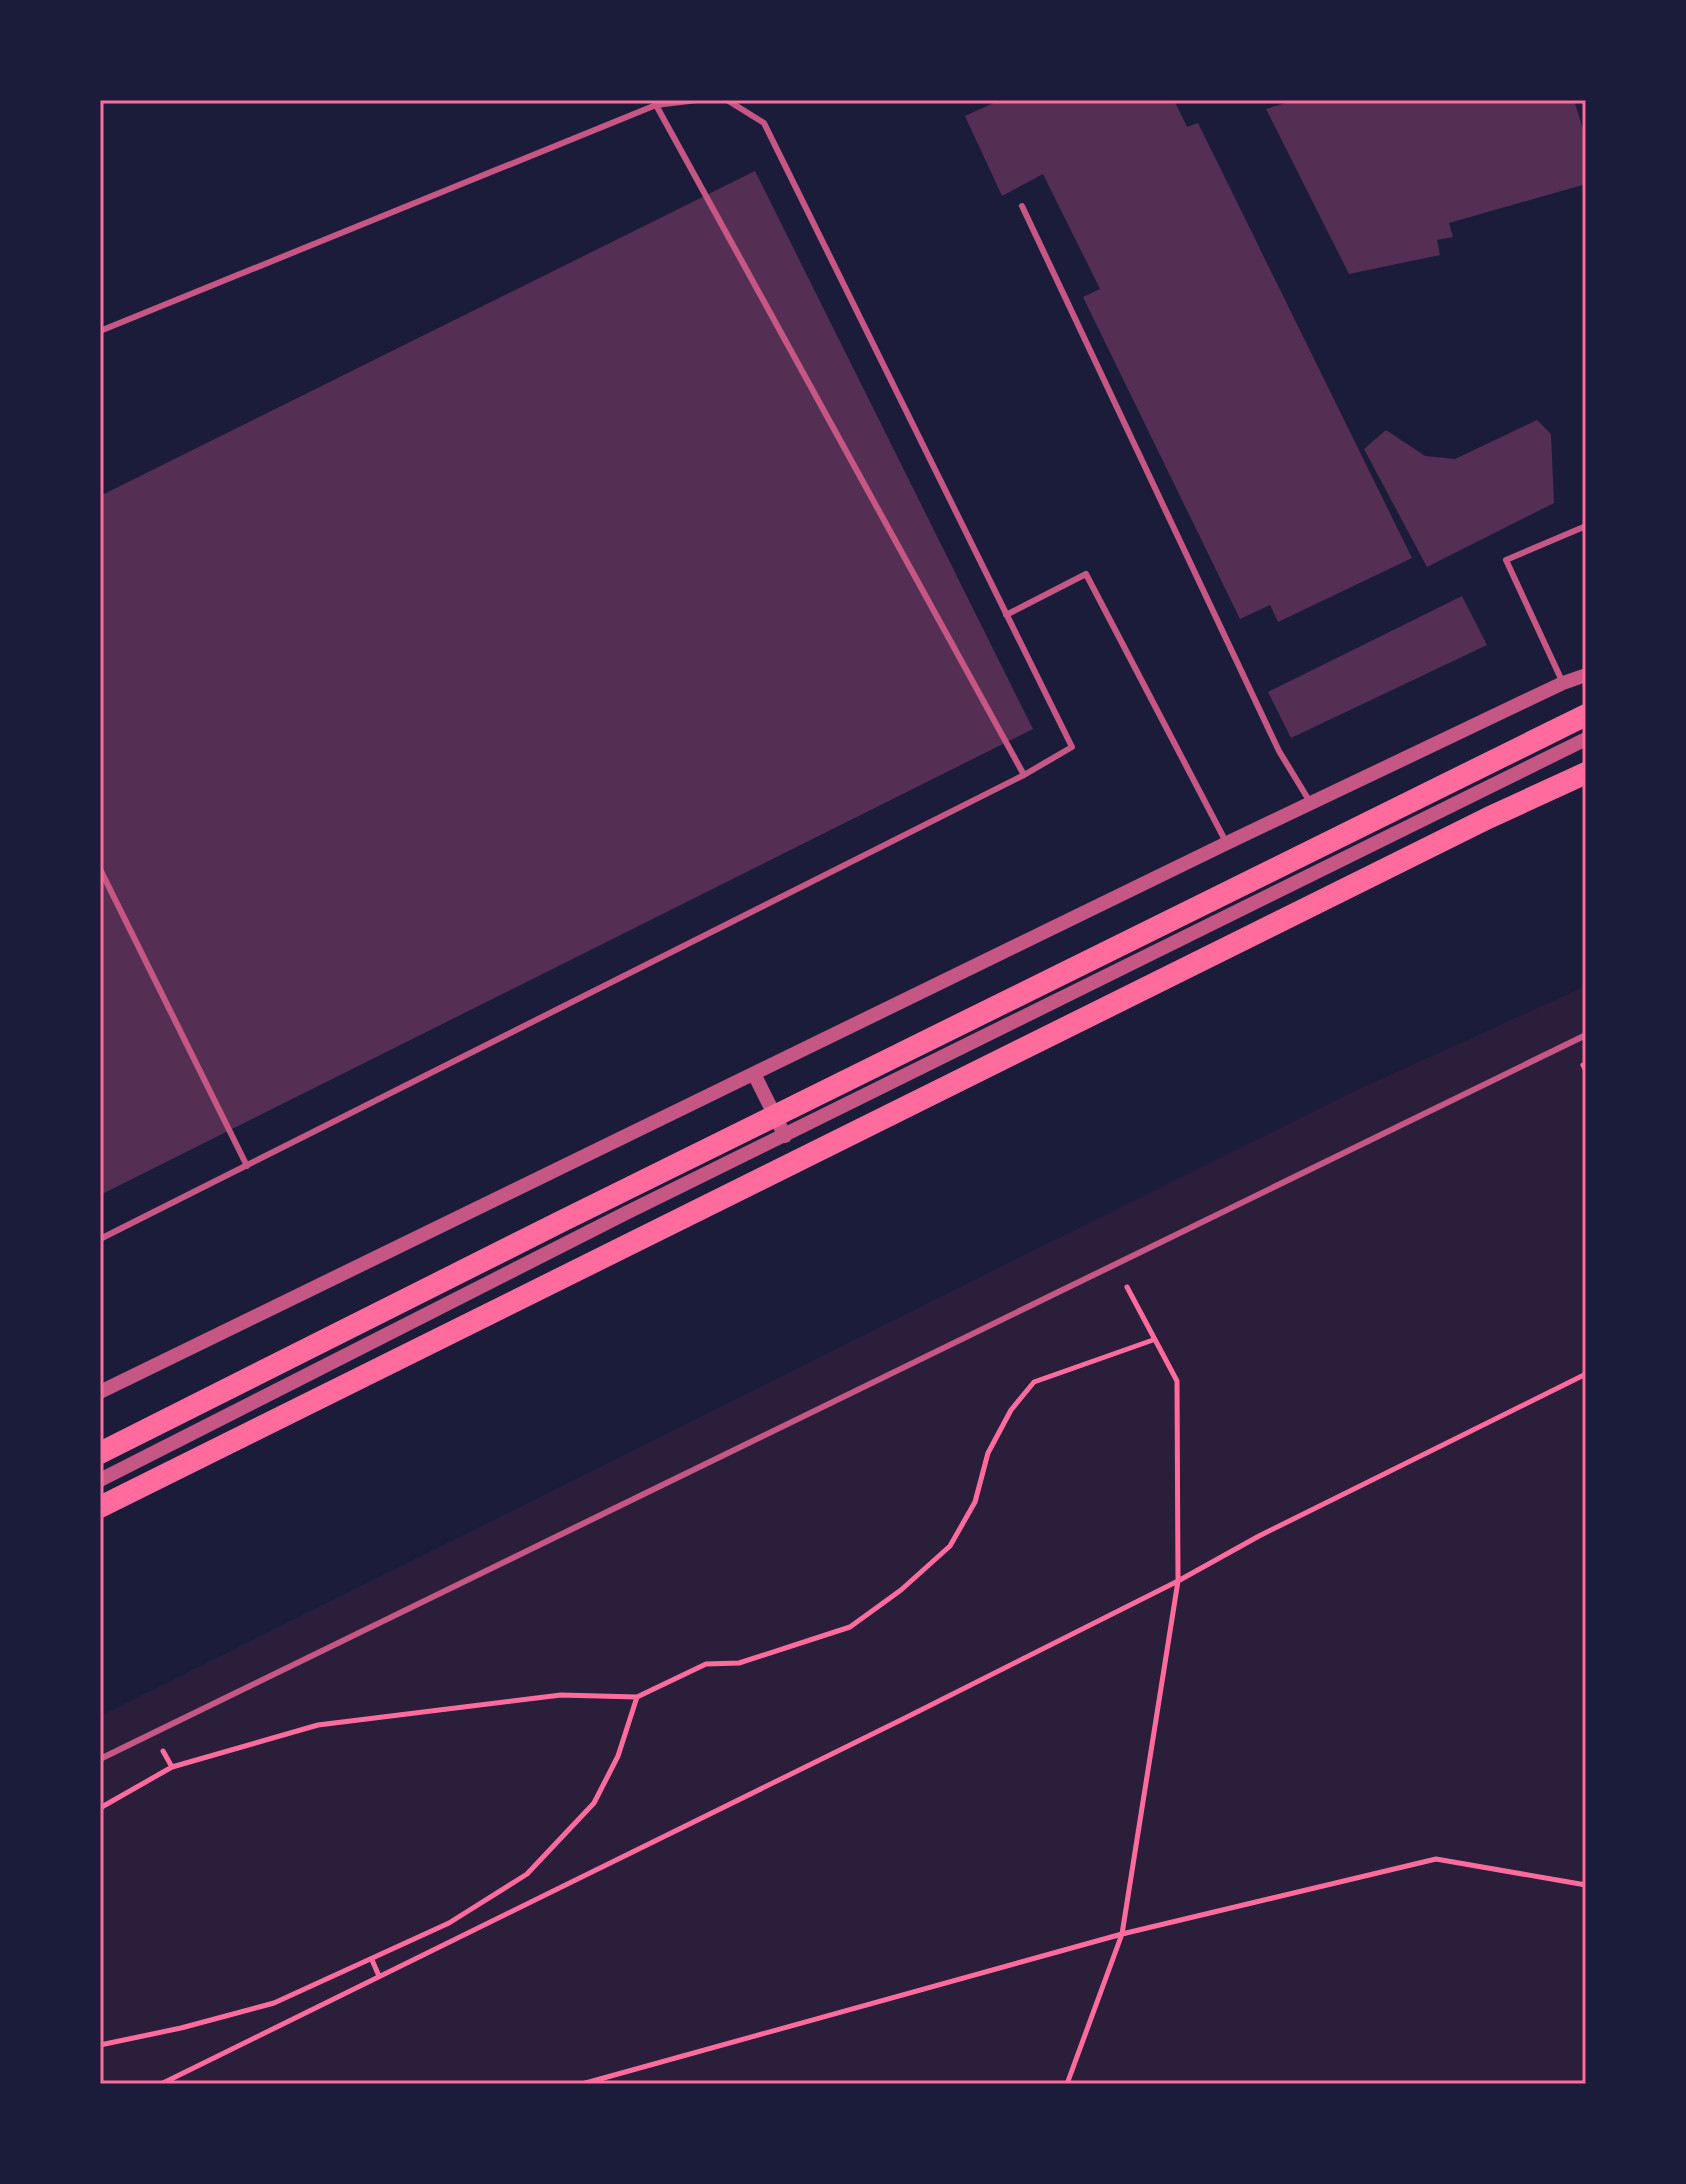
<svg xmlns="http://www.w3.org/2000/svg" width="1686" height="2184" font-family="'DM Sans',sans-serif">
<rect width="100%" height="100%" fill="#1b1b3a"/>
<path fill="#2a1e3b" d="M 1586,986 L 1586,2084 L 100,2084 L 100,1716 L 1346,1095 Z"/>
<path fill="#542f53" d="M 1000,100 L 1174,100 L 1187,127 L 1198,123 L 1412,558 L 1278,622 L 1270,605 L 1240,619 L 1083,297 L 1100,289 L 1043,174 L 1002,196 L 965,116 Z
M 1295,100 L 1574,100 L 1586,139 L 1586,184 L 1449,223 L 1453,237 L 1437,240 L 1440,255 L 1349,274 L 1266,109 Z
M 755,171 L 1033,729 L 100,1195 L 100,496 Z
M 1537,420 L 1551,434 L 1554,503 L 1427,567 L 1364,449 L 1386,430 L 1425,456 L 1455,459 Z
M 1462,596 L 1487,645 L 1291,738 L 1268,692 Z"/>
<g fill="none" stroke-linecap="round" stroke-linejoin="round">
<path stroke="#ff6b9d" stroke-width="5" d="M 1583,1065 L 1586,1071
M 163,1751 L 172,1767
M 100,1808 L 172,1767 L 318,1725 L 561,1695 L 637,1697
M 372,1960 L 379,1976
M 100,2045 L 181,2028 L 274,2003 L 449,1923 L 527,1874 L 594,1803 L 618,1756 L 637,1697 L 706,1664 L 739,1663 L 850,1627 L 901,1590 L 950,1546 L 975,1502 L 988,1453 L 1011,1410 L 1034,1382 L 1153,1340
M 161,2084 L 907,1717 L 1178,1581 L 1259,1536 L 1586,1374
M 582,2084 L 1122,1934 L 1436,1859 L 1586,1885
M 1067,2084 L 1122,1934 L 1178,1581 L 1177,1381 L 1127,1287"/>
<path stroke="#c65784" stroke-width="6" d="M 656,105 L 1024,775
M 1022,206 L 1279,751 L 1310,802
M 100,331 L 656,105 L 697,100
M 1006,615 L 1086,574 L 1226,842
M 1563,683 L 1506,560 L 1586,526
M 100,869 L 247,1166
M 100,1239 L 1024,775 L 1072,747 L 764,123 L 727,100
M 100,1759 L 1586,1035"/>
<path stroke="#c65784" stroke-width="14" d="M 754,1074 L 785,1136
M 100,1392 L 1227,843 L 1563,683 L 1586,675
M 100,1480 L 626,1213 L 1586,739"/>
<path stroke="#ff6b9d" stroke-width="22" d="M 100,1453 L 560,1222 L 1586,715
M 100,1507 L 1488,818 L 1586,773"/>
</g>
<rect width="1686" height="2184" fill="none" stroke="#1b1b3a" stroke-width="204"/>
<rect x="102" y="102" width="1482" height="1980" fill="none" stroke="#ff6b9d" stroke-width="3"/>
</svg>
